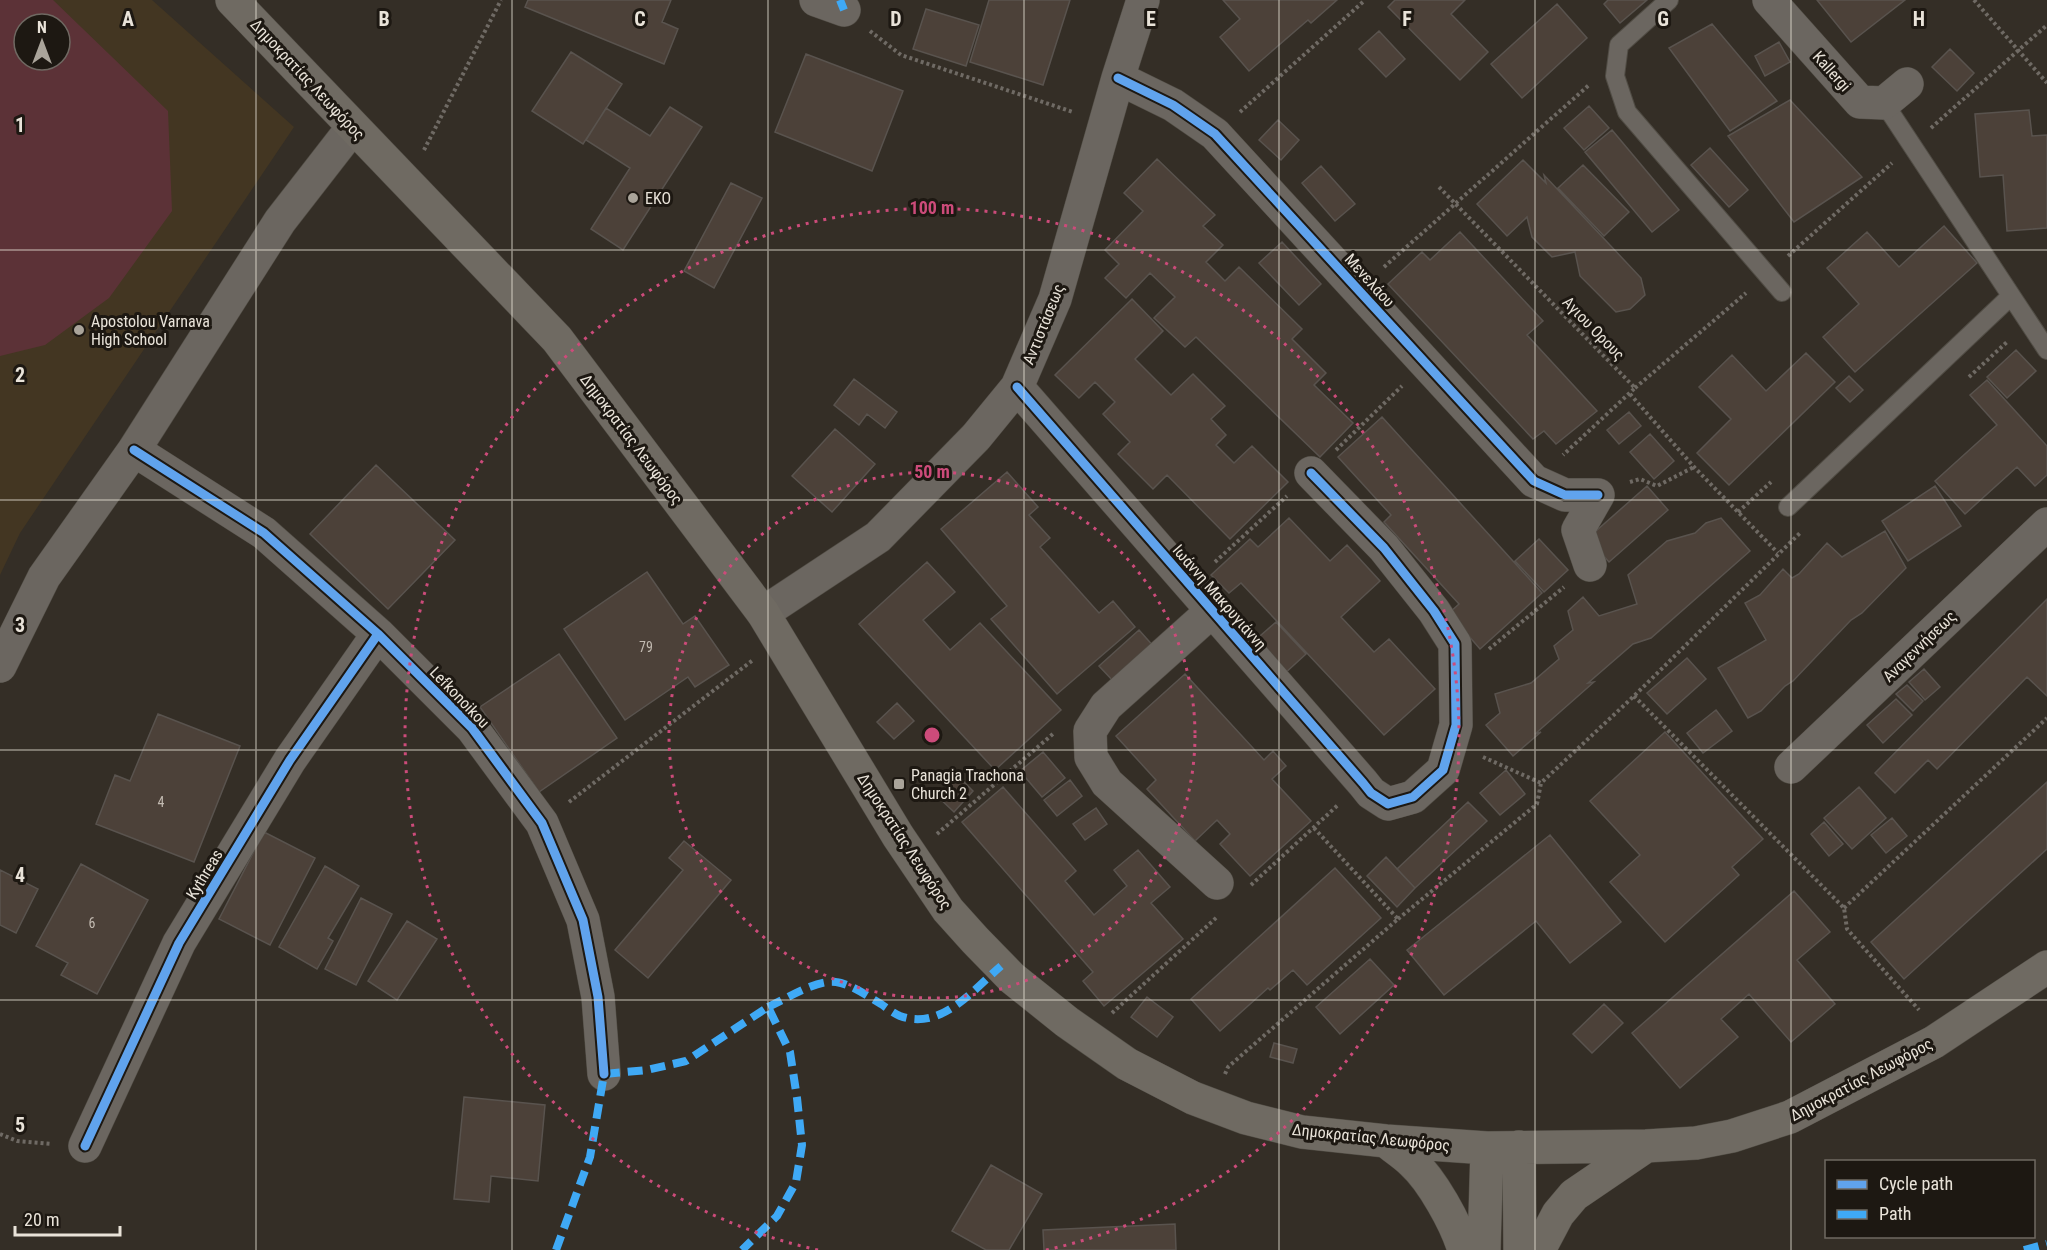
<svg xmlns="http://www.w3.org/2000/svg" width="2047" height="1250" font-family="'Roboto Condensed',sans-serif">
<rect width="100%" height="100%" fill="#342e26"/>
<path fill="#433622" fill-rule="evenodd" d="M 0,0 L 152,0 L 294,127 L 20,533 L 0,575 ZM 24,24 L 60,24 L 60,60 L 24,60 Z"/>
<path fill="#5c3237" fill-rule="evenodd" d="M 0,0 L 53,0 L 168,111 L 172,211 L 109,298 L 45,345 L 0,356 ZM 24,24 L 60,24 L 60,60 L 24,60 Z"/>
<path fill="#4c4139" stroke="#59534e" stroke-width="1.5" d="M 528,0 L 671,0 L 662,22 L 678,29 L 664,64 L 525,7 Z
M 989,0 L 1070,0 L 1043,85 L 970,62 Z
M 1223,0 L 1337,0 L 1311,23 L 1308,20 L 1249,71 L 1220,37 L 1240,19 Z
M 1395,0 L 1465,0 L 1451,14 L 1488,52 L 1460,80 L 1388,7 Z
M 1608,0 L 1647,0 L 1620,23 L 1604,4 Z
M 1817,0 L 1905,0 L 1851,42 Z
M 1557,4 L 1587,38 L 1522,98 L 1491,64 Z
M 926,9 L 979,25 L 966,66 L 913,49 Z
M 1712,24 L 1777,101 L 1730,131 L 1669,48 Z
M 1379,31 L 1405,59 L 1386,77 L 1359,49 Z
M 1779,42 L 1790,62 L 1765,76 L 1755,56 Z
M 1950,49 L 1974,73 L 1957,91 L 1932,67 Z
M 571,52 L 622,84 L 583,144 L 532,111 Z
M 806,54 L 903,91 L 872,171 L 775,132 Z
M 1790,100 L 1862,177 L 1794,222 L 1728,136 Z
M 1589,106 L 1609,128 L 1584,150 L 1564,128 Z
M 670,107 L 702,127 L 623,250 L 591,229 L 630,168 L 586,140 L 606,108 L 650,136 Z
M 2029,110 L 2032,136 L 2047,135 L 2047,228 L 2007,231 L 2003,175 L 1980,177 L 1975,114 Z
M 1278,120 L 1299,140 L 1281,160 L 1259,140 Z
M 1612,130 L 1679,210 L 1652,232 L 1585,152 Z
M 1710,148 L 1748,190 L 1729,207 L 1691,165 Z
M 1157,159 L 1215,215 L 1203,226 L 1223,245 L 1206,262 L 1225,281 L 1239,267 L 1302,329 L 1292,339 L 1326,373 L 1314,385 L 1353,423 L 1320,457 L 1196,337 L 1185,347 L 1154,318 L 1175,297 L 1150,273 L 1126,298 L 1105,278 L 1119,264 L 1105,250 L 1143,211 L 1124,193 Z
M 1523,160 L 1546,183 L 1544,175 L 1641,278 L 1645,295 L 1630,309 L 1616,312 L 1580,276 L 1575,252 L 1552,257 L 1532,237 L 1527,217 L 1507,236 L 1477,204 Z
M 1583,165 L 1629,212 L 1604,236 L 1558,188 Z
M 1321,166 L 1355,204 L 1335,221 L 1302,183 Z
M 731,183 L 762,198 L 714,288 L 684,271 Z
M 1944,226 L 1977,263 L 1855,372 L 1823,337 L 1859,304 L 1827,268 L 1867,232 L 1899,267 Z
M 1460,232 L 1543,321 L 1527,335 L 1597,411 L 1556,444 L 1544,431 L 1533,439 L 1388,284 L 1422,252 L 1430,260 Z
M 1282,242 L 1321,284 L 1299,305 L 1259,263 Z
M 1132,299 L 1163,331 L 1135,359 L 1171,395 L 1193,374 L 1225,406 L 1211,419 L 1226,435 L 1216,445 L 1234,463 L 1252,446 L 1288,482 L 1230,539 L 1167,475 L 1153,489 L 1118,454 L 1130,442 L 1103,414 L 1115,402 L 1095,382 L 1079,398 L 1055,375 Z
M 2016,350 L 2036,371 L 2007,398 L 1987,377 Z
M 1806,353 L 1835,382 L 1729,485 L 1697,453 L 1731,419 L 1699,387 L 1732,355 L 1766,391 Z
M 1849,376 L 1863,390 L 1850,402 L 1836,388 Z
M 854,379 L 897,412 L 885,428 L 867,414 L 859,425 L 834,405 Z
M 1987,380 L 2047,446 L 2047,475 L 2035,486 L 2017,467 L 1965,514 L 1935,481 L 1997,425 L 1970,395 Z
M 1629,412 L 1641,426 L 1619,444 L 1607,430 Z
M 1382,417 L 1542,593 L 1480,649 L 1449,613 L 1459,604 L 1384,522 L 1391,515 L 1338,457 Z
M 835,429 L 875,464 L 832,512 L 792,476 Z
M 1650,434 L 1674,461 L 1654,479 L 1630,452 Z
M 376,465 L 455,540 L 388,609 L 310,534 Z
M 1007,472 L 1038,507 L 1029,515 L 1050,538 L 1040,547 L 1099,613 L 1113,601 L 1135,627 L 1057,694 L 991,619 L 1007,606 L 941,529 Z
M 1647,486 L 1668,510 L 1609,562 L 1588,538 Z
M 1935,486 L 1961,526 L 1908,561 L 1882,521 Z
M 1289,518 L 1330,561 L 1347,545 L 1380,581 L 1341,617 L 1374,652 L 1389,639 L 1435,689 L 1384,735 L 1241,583 L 1229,593 L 1211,575 L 1250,539 L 1258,547 Z
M 1721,518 L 1750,551 L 1651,638 L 1633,644 L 1588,683 L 1594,682 L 1535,734 L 1541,732 L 1513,756 L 1486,725 L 1500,713 L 1495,694 L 1531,683 L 1559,659 L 1554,646 L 1573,630 L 1568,611 L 1583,597 L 1599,616 L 1637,604 L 1628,575 L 1667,541 L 1695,533 L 1706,523 Z
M 1885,531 L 1906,568 L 1862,613 L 1851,620 L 1793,681 L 1785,686 L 1761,711 L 1748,718 L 1718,668 L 1766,640 L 1745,603 L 1760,595 L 1783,569 L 1792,578 L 1799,574 L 1827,543 L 1842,557 Z
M 1539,539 L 1568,570 L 1544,592 L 1515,561 Z
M 927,562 L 955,592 L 923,620 L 950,650 L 980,623 L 1061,710 L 995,770 L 859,624 Z
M 647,572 L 683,624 L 695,616 L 729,665 L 695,687 L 688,677 L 625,720 L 564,629 Z
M 2047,599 L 2047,696 L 2027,677 L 1937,769 L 1928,760 L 1895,793 L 1875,773 Z
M 1276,622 L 1306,654 L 1283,675 L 1253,642 Z
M 1139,630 L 1155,648 L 1115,683 L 1099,666 Z
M 559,654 L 617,738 L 539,792 L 480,707 Z
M 1687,658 L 1706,679 L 1667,714 L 1647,693 Z
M 1924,669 L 1940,687 L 1925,700 L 1909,682 Z
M 1185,674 L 1264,760 L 1273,751 L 1286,766 L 1272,779 L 1311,821 L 1250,876 L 1220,844 L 1230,834 L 1217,820 L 1195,841 L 1147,789 L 1156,780 L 1116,736 Z
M 1907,685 L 1923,701 L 1913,711 L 1896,694 Z
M 1896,699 L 1912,715 L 1883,743 L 1867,725 Z
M 897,703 L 914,721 L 894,739 L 877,722 Z
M 1716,710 L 1732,731 L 1703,753 L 1687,733 Z
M 158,714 L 240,746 L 194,862 L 96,824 L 115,775 L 130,781 Z
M 1665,732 L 1763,839 L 1732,867 L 1739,875 L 1665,942 L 1610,882 L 1640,855 L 1590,801 Z
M 1043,752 L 1065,778 L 1042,797 L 1020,771 Z
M 1506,770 L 1525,794 L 1500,815 L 1480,793 Z
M 957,775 L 973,791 L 954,812 L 937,796 Z
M 1070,780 L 1082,796 L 1057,816 L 1044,800 Z
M 2047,782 L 2047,849 L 1904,979 L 1871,942 Z
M 1003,787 L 1076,871 L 1065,881 L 1094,915 L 1127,886 L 1114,870 L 1138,850 L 1170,887 L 1151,903 L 1183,939 L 1104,1006 L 1083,981 L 1093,972 L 962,822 Z
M 1859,787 L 1886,818 L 1852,849 L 1824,818 Z
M 1468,802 L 1487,821 L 1415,888 L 1397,869 Z
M 1096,808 L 1107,824 L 1085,840 L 1073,824 Z
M 1892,818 L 1907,836 L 1886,853 L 1871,835 Z
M 1824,822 L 1843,844 L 1829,856 L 1811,834 Z
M 264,832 L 315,858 L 270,945 L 219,919 Z
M 1550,835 L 1621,922 L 1570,963 L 1536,921 L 1444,995 L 1407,950 Z
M 684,841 L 731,880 L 648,978 L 615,950 L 683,870 L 669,858 Z
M 1386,857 L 1415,888 L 1397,907 L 1367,876 Z
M 81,864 L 148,900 L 97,994 L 61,975 L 68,963 L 36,946 Z
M 325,866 L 359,886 L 328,938 L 333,941 L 317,969 L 279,947 Z
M 1335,868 L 1381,918 L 1307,985 L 1293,970 L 1270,990 L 1268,988 L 1220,1031 L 1191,999 Z
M 0,870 L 38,889 L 16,933 L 0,925 Z
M 1794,891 L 1830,932 L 1797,960 L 1835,1004 L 1791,1042 L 1749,994 L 1721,1019 L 1738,1037 L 1680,1088 L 1632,1033 Z
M 361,898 L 392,914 L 356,985 L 325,969 Z
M 407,921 L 437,939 L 397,1000 L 368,981 Z
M 1370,959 L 1394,985 L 1340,1034 L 1316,1007 Z
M 1147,997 L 1173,1017 L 1157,1037 L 1131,1017 Z
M 1604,1004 L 1623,1023 L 1592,1053 L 1573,1034 Z
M 1274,1043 L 1297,1049 L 1293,1063 L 1270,1057 Z
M 464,1097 L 545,1105 L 538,1181 L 491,1176 L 489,1202 L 454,1199 Z
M 991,1165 L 1042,1194 L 1009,1250 L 986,1250 L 952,1231 Z
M 1175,1224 L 1176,1250 L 1044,1250 L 1043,1230 Z"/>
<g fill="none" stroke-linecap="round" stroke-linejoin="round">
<g stroke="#504c44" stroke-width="20">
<path id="lane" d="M 1669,0 L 1619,45 L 1615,76 L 1627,112 L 1782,292
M 1884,103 L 2047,350
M 1788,507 L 2011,296"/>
</g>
<g stroke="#504c44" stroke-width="34">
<path id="street" d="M 816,0 L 844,10
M 1769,0 L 1860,102 L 1884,103 L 1907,84
M 1118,78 L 1173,105 L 1215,134 L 1534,481 L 1565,495 L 1598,495
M 1017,387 L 1363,783 L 1371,793 L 1388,804 L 1413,797 L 1443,770 L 1456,725 L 1455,644 L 1434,611 L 1384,548 L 1311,473
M 134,450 L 264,533 L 378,634 L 472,728 L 542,823 L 583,920 L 598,997 L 604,1074
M 1590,565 L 1578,530 L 1598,495
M 1212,611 L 1106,706 L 1090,731 L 1091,757 L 1107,783 L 1217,883
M 763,613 L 878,537 L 976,437 L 1017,387 L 1055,299 L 1118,78 L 1143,0
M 0,666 L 44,577 L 134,450 L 280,221 L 353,127
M 1791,767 L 2047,524
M 85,1146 L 179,943 L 290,760 L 378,634"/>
</g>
<g stroke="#504c44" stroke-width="34">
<path id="secondary" d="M 232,0 L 557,339 L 763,613 L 898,836 L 948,910 L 975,940 L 1012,978 L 1067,1022 L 1127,1064 L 1193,1098 L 1246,1118 L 1302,1132 L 1386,1141 L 1487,1148 L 1646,1146 L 1696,1143 L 1732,1136 L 1790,1117 L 1934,1042 L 2047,967
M 1386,1141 C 1394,1148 1404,1154 1412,1162 C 1432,1180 1456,1223 1464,1250
M 1519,1147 L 1520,1250
M 1484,1250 L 1487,1148
M 1539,1250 L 1558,1214 L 1574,1195 L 1646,1146"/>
</g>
<path stroke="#6f6a64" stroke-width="4" stroke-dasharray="3 3" stroke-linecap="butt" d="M 1974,0 L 2047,83
M 870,31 L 901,55 L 1073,112
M 1240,112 L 1365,0
M 1931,128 L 2047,25
M 424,150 L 501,0
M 1439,187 L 1635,388 L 1563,455
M 1788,256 L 1892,163
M 1384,267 L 1589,85
M 1969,377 L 2008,341
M 1635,388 L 1746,293
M 1630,394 L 1694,467 L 1778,553
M 1336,450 L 1402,386
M 1630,482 L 1640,479 L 1657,486 L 1694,467
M 1738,512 L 1771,482
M 1215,562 L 1287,496
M 1489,649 L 1564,587
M 1634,696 L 1844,908 L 1847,929 L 1919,1010
M 1483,757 L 1541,783 L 1634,696 L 1801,532
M 569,802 L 753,660
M 937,834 L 1054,733
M 1251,885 L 1338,805
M 1844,908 L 2047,718
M 1398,919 L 1537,804 L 1541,783
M 1112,1013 L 1217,917
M 1225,1074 L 1228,1067 L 1398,919 L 1314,828
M 0,1134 L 17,1141 L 51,1144"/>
<use href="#lane" stroke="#6b6660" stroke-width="18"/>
<use href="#street" stroke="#6b6660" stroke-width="33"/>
<use href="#secondary" stroke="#6f6a62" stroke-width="33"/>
<path stroke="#3fa9f5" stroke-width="8" stroke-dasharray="15 8" stroke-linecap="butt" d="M 840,0 L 844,10
M 768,1007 C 786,999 817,979 836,982 C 851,984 867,996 881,1004 C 887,1008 893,1013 900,1016 C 941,1031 973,990 1001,966
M 556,1250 L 590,1157 L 604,1074 L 647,1070 L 686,1061 L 768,1007 L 790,1052 L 797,1098 L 802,1145 L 796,1182 L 777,1216 L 742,1250
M 2024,1250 L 2047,1244"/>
<g stroke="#1d1812" stroke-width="13">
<path id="cycleway" d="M 1118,78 L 1173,105 L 1215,134 L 1534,481 L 1565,495 L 1598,495
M 1017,387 L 1363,783 L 1371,793 L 1388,804 L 1413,797 L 1443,770 L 1456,725 L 1455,644 L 1434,611 L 1384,548 L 1311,473
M 134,450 L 264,533 L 378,634 L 472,728 L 542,823 L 583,920 L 598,997 L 604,1074
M 85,1146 L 179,943 L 290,760 L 378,634"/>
</g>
<use href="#cycleway" stroke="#60a3ed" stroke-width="9"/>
</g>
<path fill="none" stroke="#e9e3d9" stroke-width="1.5" stroke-opacity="0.55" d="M 256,0 L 256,1250M 512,0 L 512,1250M 768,0 L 768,1250M 1024,0 L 1024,1250M 1279,0 L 1279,1250M 1535,0 L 1535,1250M 1791,0 L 1791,1250M 0,250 L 2047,250M 0,500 L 2047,500M 0,750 L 2047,750M 0,1000 L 2047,1000"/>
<g fill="none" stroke="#cc4b7a" stroke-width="3" stroke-dasharray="3 6">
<circle cx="932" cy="735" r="263"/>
<path d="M818 1250A527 527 0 1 1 1046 1250"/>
</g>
<g fill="#aaa49a" stroke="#1d1812" stroke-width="2">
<circle cx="633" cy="198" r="6"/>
<circle cx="79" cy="330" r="6"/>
<rect x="893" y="778" width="12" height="12" rx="3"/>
</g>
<g text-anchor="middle" stroke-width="6" stroke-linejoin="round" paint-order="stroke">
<g font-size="14" fill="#c2bab1">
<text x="646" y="652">79</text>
<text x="161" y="807">4</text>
<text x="92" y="928">6</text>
</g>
<g font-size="16" fill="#e9e3d9" stroke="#1d1812">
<text transform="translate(1832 71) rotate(48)" y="6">Kallergi</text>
<text transform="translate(308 79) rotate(47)" y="6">Δημοκρατίας Λεωφόρος</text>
<text transform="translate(1370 280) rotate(48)" y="6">Μενελάου</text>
<text transform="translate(1043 324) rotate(-68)" y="6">Αντιστάσεως</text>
<text transform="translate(1594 328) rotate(46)" y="6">Αγιου Ορους</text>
<text transform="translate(632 439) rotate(53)" y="6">Δημοκρατίας Λεωφόρος</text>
<text transform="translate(1220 597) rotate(49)" y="6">Ιωάννη Μακρυγιάννη</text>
<text transform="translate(1919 646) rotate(-44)" y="6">Αναγεννήσεως</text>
<text transform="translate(460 697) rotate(46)" y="6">Lefkonoikou</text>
<text transform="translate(905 841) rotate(57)" y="6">Δημοκρατίας Λεωφόρος</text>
<text transform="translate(204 874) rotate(-59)" y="6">Kythreas</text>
<text transform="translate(1861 1079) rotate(-28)" y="6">Δημοκρατίας Λεωφόρος</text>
<text transform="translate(1371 1137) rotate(6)" y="6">Δημοκρατίας Λεωφόρος</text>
</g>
<g font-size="16" fill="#e9e3d9" stroke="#1d1812" text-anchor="start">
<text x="645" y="204">EKO</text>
<text x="91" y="327">Apostolou Varnava<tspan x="91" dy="18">High School</tspan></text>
<text x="911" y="781">Panagia Trachona<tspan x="911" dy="18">Church 2</tspan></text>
</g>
</g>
<g font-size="20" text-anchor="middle" font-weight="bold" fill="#e9e3d9" stroke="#1d1812" stroke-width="6" stroke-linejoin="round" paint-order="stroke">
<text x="128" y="26">A</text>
<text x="384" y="26">B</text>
<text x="640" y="26">C</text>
<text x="896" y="26">D</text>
<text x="1151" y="26">E</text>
<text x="1407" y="26">F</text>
<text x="1663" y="26">G</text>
<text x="1919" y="26">H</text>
<text x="20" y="132">1</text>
<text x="20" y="382">2</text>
<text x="20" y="632">3</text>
<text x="20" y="882">4</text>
<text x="20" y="1132">5</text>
</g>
<circle cx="932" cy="735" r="9" fill="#cc4b7a" stroke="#1d1812" stroke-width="3"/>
<g font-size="18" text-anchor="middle" font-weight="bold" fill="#cc4b7a" stroke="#1d1812" stroke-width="6" stroke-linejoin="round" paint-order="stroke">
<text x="932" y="214">100 m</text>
<text x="932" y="478">50 m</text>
</g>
<rect x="1825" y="1160" width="210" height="78" fill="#1d1812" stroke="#6f6962" stroke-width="1.5"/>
<rect x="1837" y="1180" width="30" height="9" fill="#60a3ed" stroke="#6f6962" stroke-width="1.5"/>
<text x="1879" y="1190" font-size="18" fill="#e9e3d9">Cycle path</text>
<rect x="1837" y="1210" width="30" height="9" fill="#3fa9f5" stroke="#6f6962" stroke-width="1.5"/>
<text x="1879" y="1220" font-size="18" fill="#e9e3d9">Path</text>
<g transform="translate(42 42)"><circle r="28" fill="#1d1812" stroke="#6f6962" stroke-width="1.5"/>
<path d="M0-4.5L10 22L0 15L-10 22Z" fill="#aaa49a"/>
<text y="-9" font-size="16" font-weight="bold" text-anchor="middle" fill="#e9e3d9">N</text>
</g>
<path d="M15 1226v9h105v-9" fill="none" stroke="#e9e3d9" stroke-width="3"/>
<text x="24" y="1226" font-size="18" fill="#e9e3d9" stroke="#1d1812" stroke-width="4.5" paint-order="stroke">20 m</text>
</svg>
